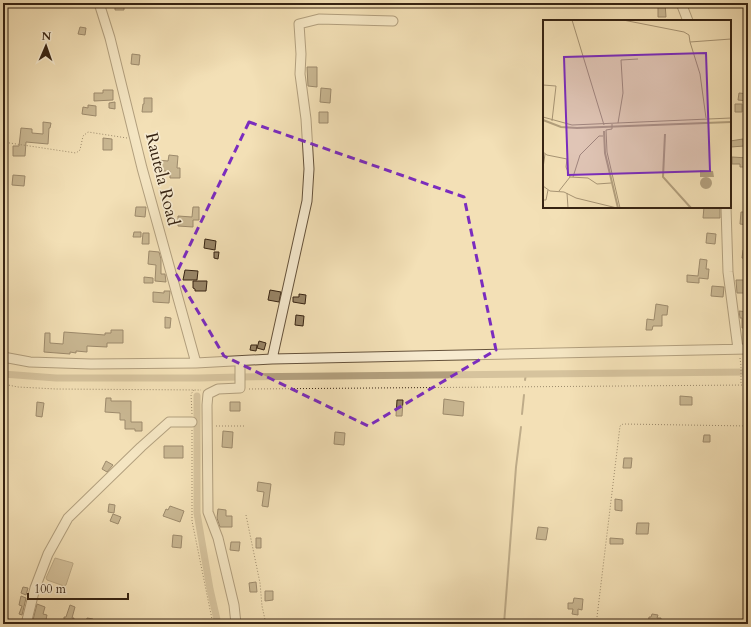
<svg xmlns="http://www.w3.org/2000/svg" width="751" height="627" font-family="Cardo,serif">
<rect width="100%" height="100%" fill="#f3e0b6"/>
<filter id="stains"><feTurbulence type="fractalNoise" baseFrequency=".005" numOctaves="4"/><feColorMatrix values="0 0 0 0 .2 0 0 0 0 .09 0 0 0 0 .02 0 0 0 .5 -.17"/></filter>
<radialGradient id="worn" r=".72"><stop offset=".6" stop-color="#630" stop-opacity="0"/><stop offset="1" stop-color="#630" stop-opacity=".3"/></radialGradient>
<path fill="#b3a07e" stroke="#816e53" d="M 55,558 L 73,563 L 73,564 L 66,585 L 64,586 L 47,580 L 46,578 Z"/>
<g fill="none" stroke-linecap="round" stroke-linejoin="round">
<path stroke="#816e53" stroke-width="2" d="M 525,380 L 526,374
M 522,414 L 524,395
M 504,624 L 516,467 L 521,427"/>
<path stroke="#b3a07e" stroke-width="7" d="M 3,374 L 56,378 L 199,378 L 239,377 L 748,372
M 197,396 L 197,513 L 210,589 L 218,624"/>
</g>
<path fill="#988567" stroke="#362312" d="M 115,3 L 124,3 L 124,10 L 115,10 Z
M 658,3 L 665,3 L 666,17 L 658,17 Z
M 80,27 L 86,28 L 85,35 L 78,34 Z
M 132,54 L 140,55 L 139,65 L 131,64 Z
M 307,67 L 317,67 L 317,87 L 308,86 Z
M 321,88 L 331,89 L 330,103 L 320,102 Z
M 103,90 L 113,90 L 113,100 L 94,101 L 94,93 L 103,93 Z
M 739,93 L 748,94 L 748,101 L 738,100 Z
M 144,98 L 152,98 L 152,112 L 142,112 L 143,104 L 144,104 Z
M 115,102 L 115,109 L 109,108 L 109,103 Z
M 735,104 L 742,104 L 742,112 L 735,112 Z
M 88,105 L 96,106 L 96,116 L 82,114 L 83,107 L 88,108 Z
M 319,112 L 328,112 L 328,123 L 319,123 Z
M 43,122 L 51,123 L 50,128 L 49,128 L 48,144 L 26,142 L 25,156 L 13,156 L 13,146 L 19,146 L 21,128 L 32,129 L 32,133 L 43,134 Z
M 103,138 L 112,139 L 112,150 L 103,150 Z
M 743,139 L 744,146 L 731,147 L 730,141 Z
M 169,155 L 178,156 L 177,168 L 180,168 L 180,178 L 170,178 L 170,171 L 162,171 L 162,167 L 157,166 L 157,160 L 168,161 Z
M 732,157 L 748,158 L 748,167 L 740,167 L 740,164 L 732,164 Z
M 13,175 L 25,176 L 24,186 L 12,185 Z
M 136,207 L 146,207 L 145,217 L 135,216 Z
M 193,207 L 199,207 L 199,220 L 193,220 L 193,227 L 178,226 L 178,216 L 192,217 Z
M 704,207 L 720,207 L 720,218 L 703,218 Z
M 741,212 L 748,212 L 748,225 L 740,224 Z
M 134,232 L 141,232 L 141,237 L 133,237 Z
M 143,233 L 149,233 L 149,244 L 142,244 Z
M 707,233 L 716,234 L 715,244 L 706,243 Z
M 205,239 L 216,241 L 215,250 L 204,248 Z
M 743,250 L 748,250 L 748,259 L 742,258 Z
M 149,251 L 159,252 L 161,259 L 161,274 L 165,274 L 166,282 L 155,281 L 156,265 L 148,264 Z
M 214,252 L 219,252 L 218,259 L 214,258 Z
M 700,259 L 707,260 L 706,269 L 709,269 L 708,279 L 699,278 L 699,283 L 687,282 L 687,275 L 698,276 Z
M 185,270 L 198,271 L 197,280 L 183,280 Z
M 144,277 L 153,278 L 153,283 L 144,283 Z
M 736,280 L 747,280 L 747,293 L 737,293 Z
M 193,281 L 207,281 L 206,291 L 195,291 L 195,289 L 193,288 Z
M 712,286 L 724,287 L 723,297 L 711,296 Z
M 270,290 L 281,292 L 279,302 L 268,300 Z
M 164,291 L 170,291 L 169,303 L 153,302 L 153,292 L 164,293 Z
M 299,294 L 306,295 L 305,304 L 293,302 L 293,297 L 299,297 Z
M 656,304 L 668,306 L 667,315 L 662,315 L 662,326 L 653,326 L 652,330 L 646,330 L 647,319 L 654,320 Z
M 739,311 L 748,312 L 748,328 L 742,328 L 742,318 L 740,318 Z
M 296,315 L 304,316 L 303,326 L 295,325 Z
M 165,317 L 171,318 L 170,328 L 165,328 Z
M 111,330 L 123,330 L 123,343 L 107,343 L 107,347 L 87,346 L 87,352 L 76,351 L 76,353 L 70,352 L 70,354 L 44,352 L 45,333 L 50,333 L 50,343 L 63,344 L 64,332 L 105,335 L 105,333 L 111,333 Z
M 259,341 L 266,343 L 264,350 L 257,348 Z
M 251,345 L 257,345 L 256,351 L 250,350 Z
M 680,396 L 692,397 L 692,405 L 680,405 Z
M 106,398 L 111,398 L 111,401 L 131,401 L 131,422 L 142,422 L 142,431 L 135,431 L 135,429 L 125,429 L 125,420 L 120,420 L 120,413 L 105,412 Z
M 444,399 L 464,402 L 463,416 L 443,414 Z
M 397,400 L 403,400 L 402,416 L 396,416 Z
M 37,402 L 44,403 L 42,417 L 36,416 Z
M 230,402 L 240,402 L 240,411 L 230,411 Z
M 223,431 L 233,432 L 232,448 L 222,447 Z
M 335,432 L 345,433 L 344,445 L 334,444 Z
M 704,435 L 710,435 L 710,442 L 703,442 Z
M 164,446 L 183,446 L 183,458 L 164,458 Z
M 624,458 L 632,458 L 631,468 L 623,468 Z
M 106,461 L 113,465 L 107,472 L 102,469 Z
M 258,482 L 271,484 L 268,507 L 262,506 L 264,492 L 257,491 Z
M 615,499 L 622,500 L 622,511 L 615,510 Z
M 109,504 L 115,505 L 114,513 L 108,512 Z
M 170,506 L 184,511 L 180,522 L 163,516 L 166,509 L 168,510 Z
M 218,509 L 226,510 L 226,516 L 232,516 L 232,527 L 220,527 L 217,518 Z
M 113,514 L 121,517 L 118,524 L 110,521 Z
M 637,523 L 649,523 L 648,534 L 636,534 Z
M 538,527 L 548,528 L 546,540 L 536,539 Z
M 173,535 L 182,536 L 181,548 L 172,547 Z
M 256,538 L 261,538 L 261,548 L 256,548 Z
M 610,538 L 623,539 L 623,544 L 610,544 Z
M 231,542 L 240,542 L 239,551 L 230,550 Z
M 256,582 L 257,592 L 250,592 L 249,583 Z
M 23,587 L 28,588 L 26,595 L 21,593 Z
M 265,591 L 273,591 L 273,600 L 265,601 Z
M 21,596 L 26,598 L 22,615 L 19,614 L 22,606 L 19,605 Z
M 574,598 L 583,599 L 582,610 L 578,609 L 578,615 L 572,614 L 573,609 L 568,609 L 568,603 L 573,603 Z
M 37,604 L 45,607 L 43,614 L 47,615 L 45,624 L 32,624 Z
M 70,605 L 75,607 L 72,618 L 74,618 L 73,624 L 64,624 L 64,617 L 66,617 Z
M 652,614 L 658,615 L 657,618 L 661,618 L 661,624 L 648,624 L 649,617 L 651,617 Z
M 87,618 L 93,619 L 93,624 L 86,623 Z"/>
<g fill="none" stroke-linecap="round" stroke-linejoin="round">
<g stroke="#65523b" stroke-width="11">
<path id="minor" d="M 99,3 L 110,38 L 142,168 L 196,363
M 681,3 L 688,21
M 726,207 L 728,272 L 738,349
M 3,357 L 30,362 L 91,364 L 196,363 L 272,359 L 748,349
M 272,359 L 307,201 L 309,169 L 306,119 L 300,74 L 301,54 L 299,24 L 319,19 L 393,21
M 3,620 L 4,624
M 26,624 L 35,588 L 48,554 L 68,518 L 141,447 L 169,422 L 192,422
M 236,624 L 234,605 L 218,538 L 208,512 L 207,405 L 208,394 L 218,389 L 240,388 L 240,361"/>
</g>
<path stroke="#362312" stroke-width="1" stroke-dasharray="1 2" stroke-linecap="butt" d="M 3,142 L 76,153 L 80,150 L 83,136 L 88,132 L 127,138
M 740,358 L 741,366 L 741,384
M 3,384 L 18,387 L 56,389 L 201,390
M 249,389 L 748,385
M 192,414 L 191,394 L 194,390
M 216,426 L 246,426
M 192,430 L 192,521 L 213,624
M 246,515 L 260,583 L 262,606 L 266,624
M 597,617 L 620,426 L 623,424 L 748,426"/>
<use href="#minor" stroke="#f7ebd0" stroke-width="9"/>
</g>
<path d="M0 0H751V627H0ZM 249,122 L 464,197 L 496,350 L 368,426 L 224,356 L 176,274 Z" fill="#f3e0b6" fill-opacity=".55" fill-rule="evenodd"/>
<path fill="none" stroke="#7b2cbf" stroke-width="3" stroke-dasharray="8 5" stroke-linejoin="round" d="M 249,122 L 464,197 L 496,350 L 368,426 L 224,356 L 176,274 Z"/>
<g text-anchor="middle" stroke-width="3.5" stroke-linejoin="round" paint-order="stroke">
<g font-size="17" fill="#362312" stroke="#f7ebd0">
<text transform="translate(163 179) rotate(76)" y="6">Rautela Road</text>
</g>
</g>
<g transform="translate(543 20)">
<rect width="188" height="188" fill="#f3e0b6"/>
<path d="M 157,150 L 170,151 L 171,157 L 157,157 ZM157 163a6 6 0 1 1 12 0a6 6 0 1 1-12 0Z" fill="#b3a07e"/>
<path fill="none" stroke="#b3a07e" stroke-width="2" d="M 0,100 L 18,107 L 34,108 L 188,102M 61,111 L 62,133 L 75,188M 122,114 L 120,157 L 148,188"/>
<path fill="none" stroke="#a79474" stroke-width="1" d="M 29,0 L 61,105M 80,0 L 141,12 L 146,15 L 147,22M 0,65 L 13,66 L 9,101M 0,97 L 29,105 L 188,98M 163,98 L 157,54 L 147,22 L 188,19M 75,103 L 80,73 L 78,40 L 95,39M 69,104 L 69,109 L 63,110 L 64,132 L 77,188M 0,132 L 4,135 L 24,139 L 23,147 L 27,157M 0,148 L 2,134M 30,157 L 37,135 L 56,116 L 60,116M 0,166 L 7,171 L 21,172 L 33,178 L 74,188M 16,171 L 27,157 L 45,158 L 54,164 L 68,163M 24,173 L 25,188M 0,180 L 3,180 L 5,170"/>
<path fill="#7b2cbf" fill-opacity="0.15" stroke="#7b2cbf" stroke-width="2" d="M 163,33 L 167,151 L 25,155 L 21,37 Z"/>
<rect width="188" height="188" fill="none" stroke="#362312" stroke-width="2"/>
</g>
<rect width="751" height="627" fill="none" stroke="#f3e0b6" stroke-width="16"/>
<rect x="4" y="4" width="743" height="619" fill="none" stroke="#362312" stroke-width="2"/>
<rect x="8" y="8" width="735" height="611" fill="none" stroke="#362312"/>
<g transform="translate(46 46) rotate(2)" stroke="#f7ebd0" stroke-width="3" paint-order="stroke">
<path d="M0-3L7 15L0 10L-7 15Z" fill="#362312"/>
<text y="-6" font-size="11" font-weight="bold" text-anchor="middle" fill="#362312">N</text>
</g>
<path d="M28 593v6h100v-6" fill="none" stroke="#362312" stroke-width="2"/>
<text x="34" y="593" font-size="12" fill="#362312" stroke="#f7ebd0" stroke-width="3" paint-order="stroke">100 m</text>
<rect width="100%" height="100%" filter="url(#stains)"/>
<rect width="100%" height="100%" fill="url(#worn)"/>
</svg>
